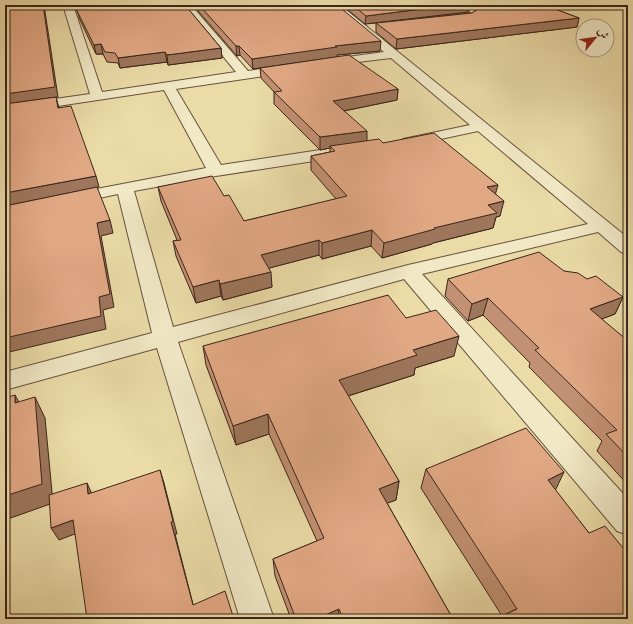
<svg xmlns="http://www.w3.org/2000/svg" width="633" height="624" font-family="'Gentium Book Plus',Amiri,serif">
<rect width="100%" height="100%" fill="#eadba7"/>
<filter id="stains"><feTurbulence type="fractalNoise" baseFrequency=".005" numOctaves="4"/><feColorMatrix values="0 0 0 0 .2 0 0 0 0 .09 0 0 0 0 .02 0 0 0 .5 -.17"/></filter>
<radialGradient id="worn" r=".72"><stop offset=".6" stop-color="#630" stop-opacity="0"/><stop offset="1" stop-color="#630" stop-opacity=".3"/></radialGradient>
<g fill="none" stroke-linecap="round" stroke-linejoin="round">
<g stroke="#67523e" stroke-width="2">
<path id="minor" d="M 63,5 L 73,5 L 102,92 L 236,72 L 181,5 L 191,5 L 248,71 L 291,64 L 295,65 L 297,68 L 295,71 L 291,72 L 176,89 L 221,165 L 340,147 L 345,149 L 348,152 L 345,155 L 340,157 L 216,176 L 134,191 L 173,327 L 408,265 L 588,224 L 478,131 L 408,146 L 403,145 L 401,142 L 403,139 L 470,125 L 391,58 L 325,66 L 321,65 L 319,63 L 321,61 L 325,60 L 384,52 L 329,5 L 340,5 L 628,238 L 628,254 L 621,252 L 598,232 L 422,274 L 628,499 L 628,535 L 617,531 L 404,279 L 178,342 L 274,619 L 240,619 L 157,348 L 5,390 L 5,372 L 152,333 L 118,194 L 71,204 L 65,203 L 62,199 L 65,195 L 206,168 L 164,90 L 5,114 L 5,106 L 90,94 Z
M 461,5 L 472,5 L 482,12 L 473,19 L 447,21 L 445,19 L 447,17 L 467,14 L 471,12 Z"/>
</g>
<use href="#minor" fill="#f1e8c6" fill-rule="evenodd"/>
</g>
<path fill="#c29072" stroke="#3b251b" d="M 75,5 L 185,5 L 221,48 L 222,58 L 168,65 L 167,62 L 120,68 L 118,63 L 107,62 L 103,54 L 96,54 L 80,20 Z
M 193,5 L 337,5 L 380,51 L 337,55 L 337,57 L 398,89 L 397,100 L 344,111 L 367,141 L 383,143 L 496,194 L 500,216 L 496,217 L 493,228 L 433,243 L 432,244 L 382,258 L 371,246 L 322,259 L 319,255 L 269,268 L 272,287 L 223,300 L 221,296 L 196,303 L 176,256 L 173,241 L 177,240 L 161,201 L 158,187 L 224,196 L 244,221 L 336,199 L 311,170 L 311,156 L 330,152 L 330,148 L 320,150 L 274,104 L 274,92 L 261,78 L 260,68 L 253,69 L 240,55 L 237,56 Z
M 342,5 L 469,5 L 468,12 L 386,22 L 472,13 L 479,8 L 474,5 L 544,5 L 579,18 L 577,27 L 396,49 L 376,32 L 376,23 L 365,24 Z
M 564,271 L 587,279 L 623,297 L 615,314 L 601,319 L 628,341 L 628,485 L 597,451 L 602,441 L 529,367 L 530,363 L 483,315 L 468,321 L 445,296 L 448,279 Z
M 406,318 L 454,356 L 415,368 L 414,375 L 348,396 L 399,481 L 396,500 L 387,503 L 453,619 L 291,619 L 275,576 L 273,559 L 317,541 L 269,434 L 236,445 L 206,365 L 203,346 Z
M 426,469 L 555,490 L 589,533 L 628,554 L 502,616 L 421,488 Z"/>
<path fill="#9e765c" stroke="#3b251b" d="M 43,5 L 44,5 L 58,97 L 5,104 L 5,94 Z
M 454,5 L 469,5 L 468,12 L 365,24 L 366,16 Z
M 579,18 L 577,27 L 396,49 L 397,39 Z
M 381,41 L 380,51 L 337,55 L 337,57 L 253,69 L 252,59 L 335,46 Z
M 101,44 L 103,54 L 96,54 L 94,45 Z
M 236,46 L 239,46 L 240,55 L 237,56 Z
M 221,48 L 222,58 L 168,65 L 167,55 Z
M 165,52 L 167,62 L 120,68 L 118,58 Z
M 398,89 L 397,100 L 333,113 L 333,101 Z
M 56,97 L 59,108 L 61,119 L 58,108 Z
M 367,131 L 367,143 L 330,146 L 330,148 L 320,150 L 320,137 Z
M 96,176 L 99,187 L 5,206 L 5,193 Z
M 498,185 L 494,199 L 487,187 Z
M 504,201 L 500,216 L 496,217 L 493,228 L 433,243 L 432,244 L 382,258 L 384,243 L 434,228 L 488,205 Z
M 110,220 L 113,233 L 101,236 L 114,307 L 103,310 L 106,329 L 5,353 L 5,338 L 99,297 L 97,223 Z
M 372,230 L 371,246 L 322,259 L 322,243 Z
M 319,240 L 319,255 L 262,270 L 261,255 Z
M 271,272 L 272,287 L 223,300 L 220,284 Z
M 219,280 L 221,296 L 196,303 L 193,287 Z
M 623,297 L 615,314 L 583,326 L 590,309 Z
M 488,298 L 483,315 L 468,321 L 472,304 Z
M 459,336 L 454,356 L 415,368 L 414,375 L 338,399 L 339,380 L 413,350 Z
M 15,395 L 26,415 L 15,403 Z
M 35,397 L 45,418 L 53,503 L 5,520 L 5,496 Z
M 268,414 L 269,434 L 236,445 L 233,426 Z
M 160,470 L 164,483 L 177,534 L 175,534 L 196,616 L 193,605 L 171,522 Z
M 564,472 L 555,491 L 548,480 Z
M 399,481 L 396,500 L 377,507 L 379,489 Z
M 87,483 L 93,496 L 88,494 Z
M 73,520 L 80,532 L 59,540 L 51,528 Z
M 339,609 L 338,619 L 316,619 Z"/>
<path fill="#e1a884" stroke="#3b251b" d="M 5,5 L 43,5 L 55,87 L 5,94 Z
M 75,5 L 185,5 L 221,48 L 167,55 L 165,52 L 118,58 L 115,53 L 105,52 L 101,44 L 94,45 L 77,11 Z
M 199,5 L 337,5 L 381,41 L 335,46 L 337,47 L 252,59 L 239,46 L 236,46 Z
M 353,5 L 454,5 L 366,16 Z
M 484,5 L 544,5 L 579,18 L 397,39 L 376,23 L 472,13 Z
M 349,55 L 398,89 L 333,101 L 367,131 L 320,137 L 274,92 L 282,91 L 260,68 Z
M 56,97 L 58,108 L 71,106 L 96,176 L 5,193 L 5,104 Z
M 434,133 L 498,185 L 487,187 L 504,201 L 488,205 L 497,213 L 434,228 L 435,229 L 384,243 L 372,230 L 322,243 L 319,240 L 261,255 L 271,272 L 220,284 L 219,280 L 193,287 L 173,241 L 181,240 L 158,187 L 212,176 L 224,196 L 229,195 L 244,221 L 347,196 L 311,156 L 335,151 L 330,146 L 379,139 L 383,143 Z
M 97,187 L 110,220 L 97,223 L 110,294 L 99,297 L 101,316 L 5,338 L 5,206 Z
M 539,252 L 564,271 L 578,273 L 587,279 L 596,276 L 623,297 L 590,309 L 628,341 L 628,457 L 606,434 L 617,430 L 535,350 L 539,348 L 488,298 L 472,304 L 448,279 Z
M 388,295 L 406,318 L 436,310 L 459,336 L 413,350 L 417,355 L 339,380 L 399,481 L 379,489 L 453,619 L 343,619 L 339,609 L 316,619 L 296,619 L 273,559 L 324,538 L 268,414 L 233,426 L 203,346 Z
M 15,395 L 15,403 L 35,397 L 42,484 L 5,496 L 5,398 Z
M 526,428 L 564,472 L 548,480 L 589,533 L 605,526 L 628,554 L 628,619 L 496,619 L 517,609 L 426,469 Z
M 160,470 L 173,521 L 171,522 L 193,605 L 225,591 L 234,619 L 87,619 L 73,520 L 51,528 L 49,495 L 87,483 L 88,494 Z"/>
<rect width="633" height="624" fill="none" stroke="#eadba7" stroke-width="20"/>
<rect x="6" y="6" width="621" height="612" fill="none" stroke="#3b251b" stroke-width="2"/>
<rect x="10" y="10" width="613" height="604" fill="none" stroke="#3b251b"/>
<g transform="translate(595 38) rotate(61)"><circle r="19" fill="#f1e8c6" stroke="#a89a82"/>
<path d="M0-3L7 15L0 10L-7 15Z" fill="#8f2418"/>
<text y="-6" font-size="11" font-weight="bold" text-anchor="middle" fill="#3b251b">ش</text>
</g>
<rect width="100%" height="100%" filter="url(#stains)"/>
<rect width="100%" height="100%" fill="url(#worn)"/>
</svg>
